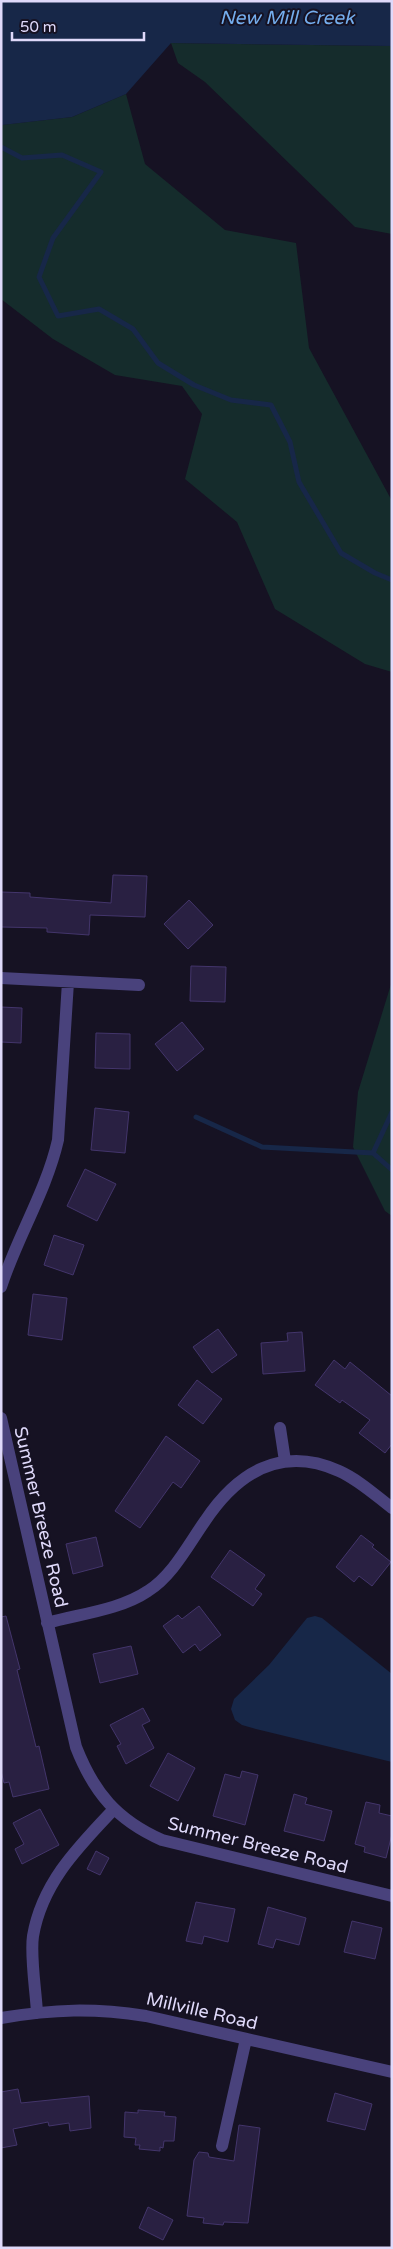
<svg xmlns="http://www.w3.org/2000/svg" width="393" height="2249" font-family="'Varela Round',sans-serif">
<rect width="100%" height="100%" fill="#161223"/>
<path fill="#152c2c" d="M 171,43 L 392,46 L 392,234 L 355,227 L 205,82 L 178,63 Z
M 126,94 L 145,164 L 225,230 L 296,243 L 309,348 L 392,501 L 392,672 L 365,664 L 275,609 L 237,522 L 185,479 L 202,414 L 182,386 L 115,375 L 53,339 L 1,299 L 1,125 L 72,117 Z
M 392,981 L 392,1216 L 385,1211 L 353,1147 L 358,1092 Z"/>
<path fill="#172748" d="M 1,1 L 392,1 L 392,46 L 171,43 L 126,94 L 72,117 L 2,125 Z
M 315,1616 L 322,1618 L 392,1674 L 392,1762 L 256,1729 L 242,1725 L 235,1720 L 231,1709 L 234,1699 L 269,1665 L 307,1618 Z"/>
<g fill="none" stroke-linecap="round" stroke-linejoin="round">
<path stroke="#172748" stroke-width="5" d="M 1,147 L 22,158 L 62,155 L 101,172 L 53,238 L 39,277 L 58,316 L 99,309 L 133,329 L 158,363 L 194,385 L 231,400 L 271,405 L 290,442 L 299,482 L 341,553 L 375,573 L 392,580
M 196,1117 L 262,1147 L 373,1153 L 392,1170
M 373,1153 L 392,1112"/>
</g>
<path fill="#292042" stroke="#43356b" d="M 113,875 L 147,876 L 145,917 L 90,915 L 89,935 L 47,932 L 47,928 L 1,927 L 1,892 L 30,893 L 30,897 L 111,903 Z
M 189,900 L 213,925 L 188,949 L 164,924 Z
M 191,966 L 226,967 L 225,1002 L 190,1001 Z
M 1,1007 L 22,1008 L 21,1043 L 1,1042 Z
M 182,1022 L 204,1049 L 177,1071 L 155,1044 Z
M 96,1033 L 130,1034 L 130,1069 L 95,1068 Z
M 95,1108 L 129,1112 L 125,1153 L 91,1150 Z
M 85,1169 L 116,1184 L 97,1221 L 67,1206 Z
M 54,1235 L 84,1245 L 73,1275 L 44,1265 Z
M 33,1294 L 67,1298 L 62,1340 L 28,1335 Z
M 218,1329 L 237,1355 L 212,1373 L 193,1347 Z
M 302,1332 L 305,1371 L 263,1374 L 261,1343 L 288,1341 L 287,1333 Z
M 334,1360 L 345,1369 L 350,1362 L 392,1396 L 392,1444 L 385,1453 L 359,1433 L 370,1420 L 342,1400 L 340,1403 L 315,1385 Z
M 197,1380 L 222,1399 L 203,1424 L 178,1405 Z
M 166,1436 L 200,1461 L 181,1488 L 173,1482 L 140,1528 L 115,1511 Z
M 361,1535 L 374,1545 L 372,1547 L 391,1562 L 372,1586 L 359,1576 L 354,1582 L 336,1567 Z
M 96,1537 L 103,1566 L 73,1574 L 66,1544 Z
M 230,1550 L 265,1575 L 255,1589 L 262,1594 L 253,1606 L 211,1577 Z
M 199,1606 L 221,1635 L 200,1651 L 195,1644 L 183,1653 L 163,1626 L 178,1615 L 182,1619 Z
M 6,1616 L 20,1669 L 17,1670 L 36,1747 L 39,1746 L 49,1789 L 13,1797 L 9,1782 L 4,1783 L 1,1771 L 1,1617 Z
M 131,1646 L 138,1674 L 100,1683 L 93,1654 Z
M 143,1708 L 150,1721 L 142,1725 L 154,1748 L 126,1764 L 117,1746 L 121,1744 L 110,1725 Z
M 168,1753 L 195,1768 L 178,1801 L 150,1786 Z
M 242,1771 L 258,1775 L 245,1825 L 213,1816 L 225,1774 L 240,1778 Z
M 294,1794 L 307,1798 L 305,1804 L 332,1811 L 324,1841 L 284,1831 Z
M 366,1802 L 380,1805 L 379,1813 L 392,1816 L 392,1834 L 386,1858 L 364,1852 L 365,1847 L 355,1844 Z
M 40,1809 L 59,1845 L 22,1864 L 15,1849 L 24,1844 L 13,1823 Z
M 96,1851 L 109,1858 L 100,1875 L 87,1869 Z
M 196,1902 L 235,1909 L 228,1942 L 204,1936 L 202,1944 L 186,1941 Z
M 268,1907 L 306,1918 L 299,1945 L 276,1939 L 273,1948 L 258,1944 Z
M 352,1921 L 382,1928 L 375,1959 L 344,1952 Z
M 18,2089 L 21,2103 L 89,2096 L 91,2128 L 70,2131 L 69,2123 L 49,2126 L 48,2122 L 13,2129 L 17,2145 L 1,2148 L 1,2092 Z
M 335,2093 L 372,2104 L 365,2130 L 327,2121 Z
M 138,2110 L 165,2112 L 164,2116 L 176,2117 L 174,2141 L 164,2141 L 163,2148 L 160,2147 L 160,2151 L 139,2149 L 140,2145 L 135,2145 L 136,2138 L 124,2137 L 125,2112 L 138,2113 Z
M 239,2125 L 260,2128 L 248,2223 L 224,2222 L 223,2225 L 203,2223 L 204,2218 L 187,2216 L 194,2160 L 199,2152 L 208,2153 L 209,2157 L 234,2161 Z
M 148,2207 L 173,2220 L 163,2240 L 139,2228 Z"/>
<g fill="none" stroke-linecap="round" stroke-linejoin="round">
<path stroke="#49427c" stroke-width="12" d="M 1,978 L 139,985
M 1,1287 C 17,1237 46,1192 58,1140 L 68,982
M 1,1418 L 76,1747 C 94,1793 117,1820 162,1840 L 392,1896
M 280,1428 L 285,1461
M 47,1623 C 79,1614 120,1610 148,1591 C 173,1575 188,1545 205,1521 C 237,1473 281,1445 339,1471 C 359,1480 375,1495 392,1508
M 37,2013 C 36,1992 30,1956 33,1936 C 42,1883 78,1847 114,1809
M 1,2018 C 55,2009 93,2008 146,2016 L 392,2072
M 222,2146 L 246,2039"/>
</g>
<g text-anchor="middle" stroke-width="4" stroke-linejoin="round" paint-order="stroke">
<g font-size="18" fill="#dfd9fa" stroke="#161223">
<text transform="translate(41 1517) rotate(77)" y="6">Summer Breeze Road</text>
<text transform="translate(258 1845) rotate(14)" y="6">Summer Breeze Road</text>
<text transform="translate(202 2011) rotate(13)" y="6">Millville Road</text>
</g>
<g font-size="19" font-style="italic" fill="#74aded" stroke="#161223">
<text x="287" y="24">New Mill Creek</text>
</g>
</g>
<rect width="393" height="2249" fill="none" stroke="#dfd9fa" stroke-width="5"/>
<path d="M12 32v8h132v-8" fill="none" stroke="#dfd9fa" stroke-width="2.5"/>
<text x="20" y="32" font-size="15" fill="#dfd9fa" stroke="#161223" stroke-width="4" paint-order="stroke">50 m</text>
</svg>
